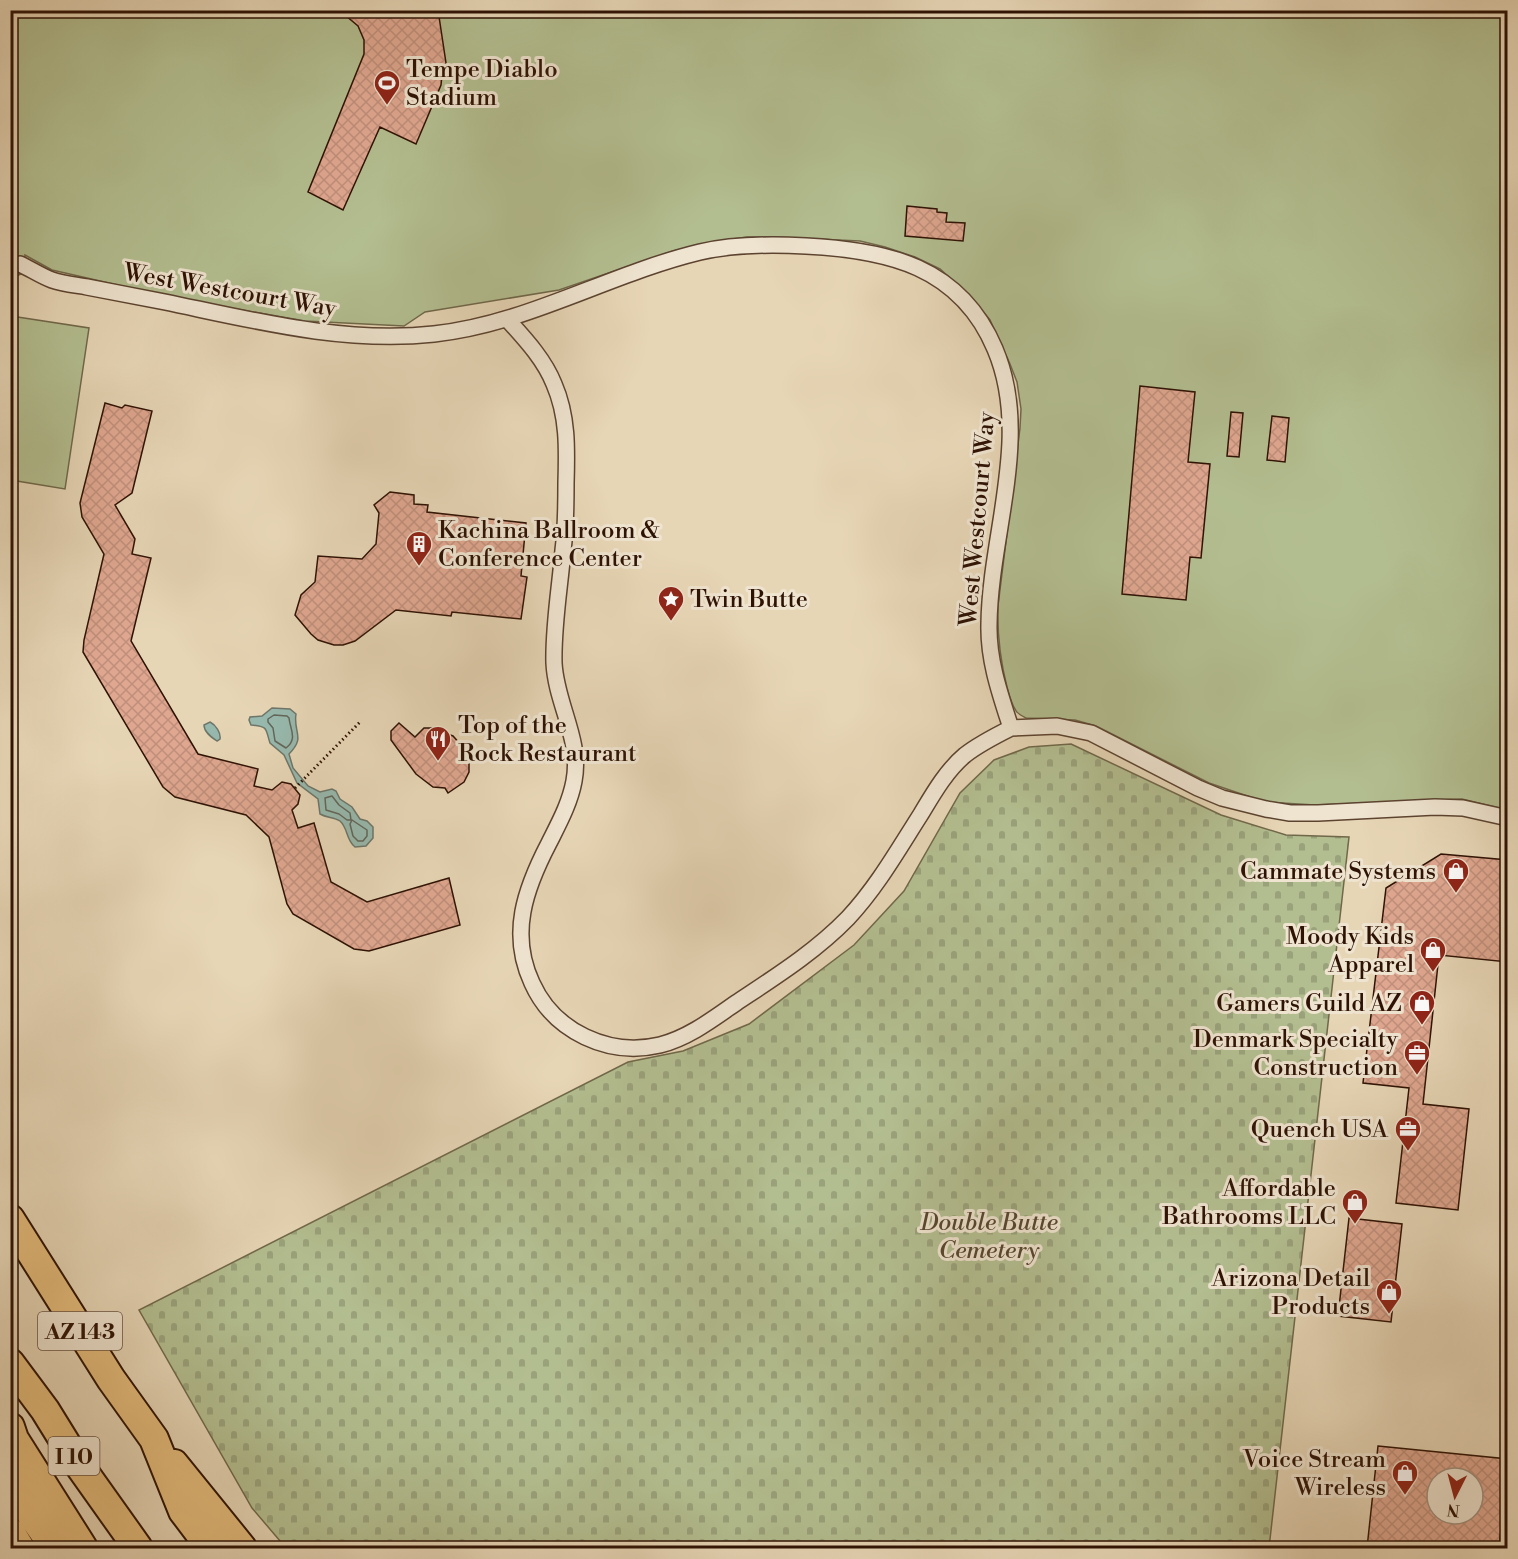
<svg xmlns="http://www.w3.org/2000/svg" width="1518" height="1559" font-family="'Libre Bodoni',serif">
<defs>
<pattern id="cemetery-stones" width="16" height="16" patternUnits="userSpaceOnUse" patternTransform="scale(1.5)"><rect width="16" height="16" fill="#b3be90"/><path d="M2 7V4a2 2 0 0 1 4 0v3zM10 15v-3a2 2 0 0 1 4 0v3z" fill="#9aa27b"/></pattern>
<pattern id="building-cross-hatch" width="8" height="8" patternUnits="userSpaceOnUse" patternTransform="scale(1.5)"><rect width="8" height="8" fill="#dfa790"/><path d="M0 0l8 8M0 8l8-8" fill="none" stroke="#c08f7b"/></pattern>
</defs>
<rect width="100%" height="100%" fill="#e7d6b6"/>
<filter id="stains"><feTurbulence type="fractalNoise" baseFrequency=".00333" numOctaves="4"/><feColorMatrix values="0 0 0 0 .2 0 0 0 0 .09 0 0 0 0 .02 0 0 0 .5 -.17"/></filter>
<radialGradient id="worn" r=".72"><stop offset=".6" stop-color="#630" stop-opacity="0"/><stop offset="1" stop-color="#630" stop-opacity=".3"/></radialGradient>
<path fill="#b3be90" stroke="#70684a" stroke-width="1.5" d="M 10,11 L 1507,11 L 1507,810 L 1462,799 L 1315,805 L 1265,802 L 1209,783 L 1096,726 L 1075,720 L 1026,718 C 1022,716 1017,714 1015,709 C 1011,703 1009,694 1007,687 C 1000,659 997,634 998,606 L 1020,428 L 1021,409 L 1017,382 L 1010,364 L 990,320 L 972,298 L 940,269 L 915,257 L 885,247 L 860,241 L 773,237 L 747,237 L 718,241 L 673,251 L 559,290 L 425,312 L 404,326 L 305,321 L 179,299 L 52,270 L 25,255 L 24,273 L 11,278 Z
M 11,316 L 89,328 L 65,489 L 11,480 Z"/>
<path fill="url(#cemetery-stones)" stroke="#70684a" stroke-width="1.5" d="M 1071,744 L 1221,815 L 1286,835 L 1349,837 L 1269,1548 L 286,1548 L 252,1508 L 139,1310 L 628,1062 L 683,1051 L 749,1024 L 854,945 L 904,891 L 960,793 L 994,760 L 1029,747 Z"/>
<path fill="#97b9ae" stroke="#6d766a" stroke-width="1.5" d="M 272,708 L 290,709 L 296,714 C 293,733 306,737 289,754 L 293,768 L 308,786 L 320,792 L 332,789 L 336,791 L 340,799 L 352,807 L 360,819 L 367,821 L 373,827 L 373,838 L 366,846 L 355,847 C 346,840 348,828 340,821 C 334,817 327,818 320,814 L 318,799 L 297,783 L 284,755 L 270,743 C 265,728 269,727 251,725 L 249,720 L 250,717 L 262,716 Z
M 210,722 C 216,725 221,733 220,739 L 217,741 C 211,737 204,732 204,725 Z"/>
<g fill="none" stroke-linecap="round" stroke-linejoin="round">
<path stroke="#626659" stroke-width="1.5" d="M 274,715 L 287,716 L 289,718 C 290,729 298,739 286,748 L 275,741 L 273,728 L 268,722 L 268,719 Z
M 332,796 L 339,805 L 350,813 L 351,820 L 347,820 L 339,814 L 326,810 L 325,798 Z
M 352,820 L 367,830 L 367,836 L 363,841 L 358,841 L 353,836 L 350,824 Z"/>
</g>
<path fill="url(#building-cross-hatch)" stroke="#2e1204" stroke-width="1.5" fill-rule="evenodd" d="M 339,10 L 438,10 L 446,63 L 442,75 L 441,85 L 416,144 L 380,127 L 343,210 L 308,192 L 364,54 L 364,40 L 358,26 Z
M 907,206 L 937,209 L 937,212 L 947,213 L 946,222 L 965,223 L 963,241 L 905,236 Z
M 1140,386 L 1195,392 L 1188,462 L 1210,464 L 1201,558 L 1190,557 L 1186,600 L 1122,594 Z
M 105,403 L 122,408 L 125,405 L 152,411 L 132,493 L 115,505 L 135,539 L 132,554 L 151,558 L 131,641 L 198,754 L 258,769 L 254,786 L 272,790 L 282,782 L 291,784 L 300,795 L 298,804 L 292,810 L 298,828 L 314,823 L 331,882 L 367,902 L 449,878 L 460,925 L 369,951 L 354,949 L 293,914 L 287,904 L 269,837 L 246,815 L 175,797 L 163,787 L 83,652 L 84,640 L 104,554 L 82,517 L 80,503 Z
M 1231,412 L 1243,413 L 1239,457 L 1227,456 Z
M 1272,416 L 1289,418 L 1285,462 L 1267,460 Z
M 390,492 L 414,495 L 414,504 L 428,505 L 427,512 L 526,523 L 521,576 L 527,577 L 521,619 L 452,612 L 451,616 L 396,610 L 355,641 L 343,645 L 334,645 L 318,640 L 311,634 L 295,615 L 301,595 L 315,582 L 318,556 L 362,559 L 376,544 L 379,513 L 374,505 Z
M 399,723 L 415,737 L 424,728 L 436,728 L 436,730 L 453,736 L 461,745 L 469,758 L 469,772 L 464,782 L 448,793 L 445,788 L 433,787 L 416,774 L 391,740 L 391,731 Z
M 1441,854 L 1508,860 L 1508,962 L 1439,955 L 1423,1104 L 1469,1109 L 1458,1210 L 1396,1203 L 1409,1088 L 1363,1083 L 1386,888 Z
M 1349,1218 L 1402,1224 L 1391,1322 L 1338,1316 Z
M 1378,1446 L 1508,1459 L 1499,1548 L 1367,1548 ZM 1437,1478 L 1473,1478 L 1473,1514 L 1437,1514 Z"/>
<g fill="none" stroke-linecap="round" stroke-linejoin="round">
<g stroke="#5c4330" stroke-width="18">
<path id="minor" d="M 20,264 C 31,269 41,276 52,280 C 63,284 76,285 87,287 C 113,292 139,297 165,302 C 252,320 344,344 434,334 C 527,324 609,274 700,252 C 735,244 770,244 806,246 C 887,250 960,266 995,349 C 1032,436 990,533 989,624 C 988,660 1000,694 1011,728 L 1057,726 L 1091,733 L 1198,788 L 1222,798 L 1266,809 L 1290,813 L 1318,813 L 1435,807 L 1463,808 L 1508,818
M 507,319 C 525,339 544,359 554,384 C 568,416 567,449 566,483 C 566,505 566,528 563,550 C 560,587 553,626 554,663 C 556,704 582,740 574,781 C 570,803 559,823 549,843 C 525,889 509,934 532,983 C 554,1032 609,1057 660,1045 C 688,1038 713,1019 736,1003 C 775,977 815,952 848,918 C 877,887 898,850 921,814 C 933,794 946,771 965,755 C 979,744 995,736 1011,728"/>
</g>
<g stroke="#2e1204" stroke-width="32">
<path id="motorway" d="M 10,1219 L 111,1379 L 154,1439 L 183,1511 L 211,1548
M 10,1363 L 45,1410 L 79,1465 L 138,1548
M 10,1427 L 14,1439 L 83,1548
M 174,1464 L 242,1548
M 10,1479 L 25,1505 L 55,1548
M 10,1532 L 20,1548"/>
</g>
<path stroke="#2e1204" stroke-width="3" stroke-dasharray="1.5 3" stroke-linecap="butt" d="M 295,788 L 360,722"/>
<use href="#minor" stroke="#efe4d0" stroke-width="15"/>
<use href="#motorway" stroke="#e4bb7b" stroke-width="28"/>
</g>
<defs>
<g id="stadium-pin" transform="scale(1.35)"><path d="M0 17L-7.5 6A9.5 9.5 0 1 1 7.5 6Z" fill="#8f2418" stroke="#efe4d0"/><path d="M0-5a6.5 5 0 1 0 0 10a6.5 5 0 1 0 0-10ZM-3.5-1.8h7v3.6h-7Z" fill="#fff"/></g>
<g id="building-pin" transform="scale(1.35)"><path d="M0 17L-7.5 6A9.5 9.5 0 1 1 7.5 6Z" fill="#8f2418" stroke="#efe4d0"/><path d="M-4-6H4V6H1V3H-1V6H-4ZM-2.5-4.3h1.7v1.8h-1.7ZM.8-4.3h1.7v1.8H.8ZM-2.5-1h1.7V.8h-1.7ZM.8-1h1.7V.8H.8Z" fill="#fff"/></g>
<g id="sight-pin" transform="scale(1.35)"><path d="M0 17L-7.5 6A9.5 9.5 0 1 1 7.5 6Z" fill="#8f2418" stroke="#efe4d0"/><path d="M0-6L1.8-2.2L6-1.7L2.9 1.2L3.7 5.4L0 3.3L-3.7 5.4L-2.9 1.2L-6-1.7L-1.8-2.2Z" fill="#fff"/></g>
<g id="restaurant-pin" transform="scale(1.35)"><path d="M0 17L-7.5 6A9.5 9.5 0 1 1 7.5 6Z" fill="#8f2418" stroke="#efe4d0"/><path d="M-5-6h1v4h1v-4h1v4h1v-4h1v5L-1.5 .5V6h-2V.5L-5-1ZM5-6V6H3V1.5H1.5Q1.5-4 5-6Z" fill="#fff"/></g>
<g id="shop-pin" transform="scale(1.35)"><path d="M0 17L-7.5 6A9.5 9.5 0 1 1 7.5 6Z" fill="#8f2418" stroke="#efe4d0"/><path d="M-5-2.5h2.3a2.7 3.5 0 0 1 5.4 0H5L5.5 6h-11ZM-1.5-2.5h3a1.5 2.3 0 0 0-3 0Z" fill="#fff"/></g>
<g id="office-pin" transform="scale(1.35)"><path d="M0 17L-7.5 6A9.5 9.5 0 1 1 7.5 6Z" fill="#8f2418" stroke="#efe4d0"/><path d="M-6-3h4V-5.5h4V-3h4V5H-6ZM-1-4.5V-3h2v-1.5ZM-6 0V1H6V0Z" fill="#fff"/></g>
</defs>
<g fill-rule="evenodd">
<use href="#stadium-pin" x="387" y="83"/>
<use href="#building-pin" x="419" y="544"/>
<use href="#sight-pin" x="671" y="599"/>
<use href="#restaurant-pin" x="438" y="739"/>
<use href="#shop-pin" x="1456" y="871"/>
<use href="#shop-pin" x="1433" y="950"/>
<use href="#shop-pin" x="1422" y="1003"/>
<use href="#office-pin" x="1417" y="1053"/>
<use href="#office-pin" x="1408" y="1129"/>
<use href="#shop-pin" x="1355" y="1202"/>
<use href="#shop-pin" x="1389" y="1292"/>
<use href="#shop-pin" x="1405" y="1473"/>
</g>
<g text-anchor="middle" stroke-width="6" stroke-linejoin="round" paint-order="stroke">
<g fill="#efe4d0" stroke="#685141" stroke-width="1.5">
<rect x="38" y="1312" width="84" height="38" rx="4.5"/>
<rect x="48.5" y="1437" width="51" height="38" rx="4.5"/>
</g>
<g font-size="22" font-weight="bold" fill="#2e1204">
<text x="80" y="1339">AZ 143</text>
<text x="74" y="1464">I 10</text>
</g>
<g font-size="24" fill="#2e1204" stroke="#efe4d0" text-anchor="end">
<text x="406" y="77" text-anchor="start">Tempe Diablo<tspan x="406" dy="28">Stadium</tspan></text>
<text x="438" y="538" text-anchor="start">Kachina Ballroom &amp;<tspan x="438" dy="28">Conference Center</tspan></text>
<text x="690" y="607" text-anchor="start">Twin Butte</text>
<text x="458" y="733" text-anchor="start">Top of the<tspan x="458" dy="28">Rock Restaurant</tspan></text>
<text x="1436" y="879">Cammate Systems</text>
<text x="1414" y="944">Moody Kids<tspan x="1414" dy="28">Apparel</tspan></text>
<text x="1402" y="1011">Gamers Guild AZ</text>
<text x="1398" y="1047">Denmark Specialty<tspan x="1398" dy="28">Construction</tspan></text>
<text x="1388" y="1137">Quench USA</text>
<text x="1336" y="1196">Affordable<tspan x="1336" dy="28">Bathrooms LLC</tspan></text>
<text x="1370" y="1286">Arizona Detail<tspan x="1370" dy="28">Products</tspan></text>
<text x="1386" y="1467">Voice Stream<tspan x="1386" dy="28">Wireless</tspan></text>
</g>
<g font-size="24" fill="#2e1204" stroke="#efe4d0">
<text transform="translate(230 290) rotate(10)" y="8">West Westcourt Way</text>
<text transform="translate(977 519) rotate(-85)" y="8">West Westcourt Way</text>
</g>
<g font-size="24" font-style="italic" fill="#56462e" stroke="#efe4d0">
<text x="989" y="1230">Double Butte<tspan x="989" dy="28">Cemetery</tspan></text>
</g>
</g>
<rect width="1518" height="1559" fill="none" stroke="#e7d6b6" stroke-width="36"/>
<rect x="12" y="12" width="1494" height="1535" fill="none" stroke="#2e1204" stroke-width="3"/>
<rect x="18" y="18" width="1482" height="1523" fill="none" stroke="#2e1204" stroke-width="1.5"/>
<g transform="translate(1455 1496) rotate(186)"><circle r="28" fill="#efe4d0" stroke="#a2907e" stroke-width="1.5"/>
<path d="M0-4.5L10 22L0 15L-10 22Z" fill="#8f2418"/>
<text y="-9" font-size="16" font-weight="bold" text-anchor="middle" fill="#2e1204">N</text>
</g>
<rect width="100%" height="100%" filter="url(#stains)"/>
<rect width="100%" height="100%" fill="url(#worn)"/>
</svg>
